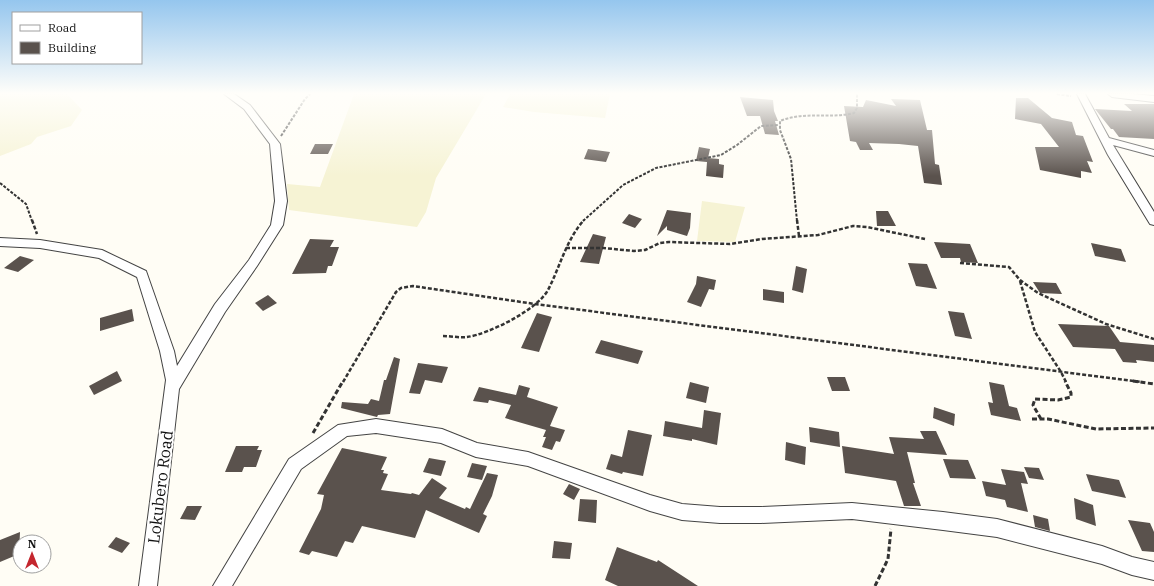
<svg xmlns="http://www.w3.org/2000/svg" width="1154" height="586" font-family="'IBM Plex Serif',serif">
<rect width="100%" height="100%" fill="#fffdf5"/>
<path fill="#f6f3d4" d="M 0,94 L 67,94 L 82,110 L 71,126 L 37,137 L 31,144 L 0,156 Z
M 354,94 L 486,94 L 436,178 L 426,212 L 417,227 L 289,210 L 287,184 L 320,187 Z
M 510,94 L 610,94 L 605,118 L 534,112 L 503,107 Z
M 702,201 L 745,207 L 735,242 L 697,241 Z"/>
<path fill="#5a524d" d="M 740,97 L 773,100 L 774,111 L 778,121 L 775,121 L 779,135 L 765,134 L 760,116 L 747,116 Z
M 1016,98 L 1028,98 L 1052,118 L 1072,122 L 1076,135 L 1083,136 L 1093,162 L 1087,161 L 1092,173 L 1081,171 L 1081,178 L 1040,170 L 1035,147 L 1059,147 L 1041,124 L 1015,119 Z
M 891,99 L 920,100 L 927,130 L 932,130 L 935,164 L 939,165 L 942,185 L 924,183 L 918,146 L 899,144 L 869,143 L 873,150 L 860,150 L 856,142 L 850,141 L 844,106 L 863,107 L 866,100 L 896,106 Z
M 1124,104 L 1154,104 L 1154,139 L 1119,137 L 1113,129 L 1111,129 L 1095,109 L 1132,111 Z
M 315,144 L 333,144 L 328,154 L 310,154 Z
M 699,147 L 710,149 L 708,158 L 719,159 L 719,164 L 724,165 L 723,178 L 706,176 L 707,162 L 696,161 Z
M 588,149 L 610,152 L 606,162 L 584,159 Z
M 667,210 L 691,213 L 690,228 L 687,236 L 667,230 L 667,226 L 657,236 Z
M 876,211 L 888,211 L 896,226 L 877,226 Z
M 629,214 L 642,219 L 635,228 L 622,223 Z
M 593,234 L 606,237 L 599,264 L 580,262 Z
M 310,239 L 334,240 L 330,247 L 339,247 L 332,266 L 328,266 L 326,273 L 292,274 Z
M 934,242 L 970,244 L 978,263 L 961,262 L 960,258 L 941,258 Z
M 1091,243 L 1121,249 L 1126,262 L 1095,256 Z
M 20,256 L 34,260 L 18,272 L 4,268 Z
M 908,263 L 927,264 L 937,289 L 916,286 Z
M 796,266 L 807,269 L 803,293 L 792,290 Z
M 697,276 L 716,280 L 714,290 L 709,289 L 701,307 L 687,302 L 696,284 Z
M 1033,282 L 1056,283 L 1062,294 L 1040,293 Z
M 763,289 L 784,292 L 784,303 L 763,300 Z
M 268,295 L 277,303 L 263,311 L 255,303 Z
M 132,309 L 134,321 L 100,331 L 100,318 Z
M 948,311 L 964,313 L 972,339 L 955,336 Z
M 537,313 L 552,317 L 539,352 L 521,348 Z
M 1058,324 L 1109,326 L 1120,342 L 1154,345 L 1154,362 L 1136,360 L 1137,363 L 1123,362 L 1115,349 L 1073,347 Z
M 601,340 L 643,351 L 638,364 L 595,353 Z
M 394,357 L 400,359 L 390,414 L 378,415 L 377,417 L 341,408 L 342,402 L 368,404 L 371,399 L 379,401 L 384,380 L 386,380 Z
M 418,363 L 448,367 L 442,383 L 425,380 L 420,394 L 409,393 Z
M 117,371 L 122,381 L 94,395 L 89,386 Z
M 827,377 L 845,377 L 850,391 L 832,391 Z
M 690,382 L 709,387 L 706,403 L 686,398 Z
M 989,382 L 1004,385 L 1009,406 L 1017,408 L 1021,421 L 991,415 L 988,402 L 993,403 Z
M 519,385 L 530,388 L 527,397 L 558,407 L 550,426 L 565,430 L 560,442 L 556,441 L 552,450 L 542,447 L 546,437 L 543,437 L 546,430 L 505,418 L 511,405 L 489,400 L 488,403 L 473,401 L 479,387 L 516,395 Z
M 934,407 L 955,414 L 954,426 L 933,418 Z
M 704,410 L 721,413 L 717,445 L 692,439 L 692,441 L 663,436 L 665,421 L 702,428 Z
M 809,427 L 839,432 L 840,447 L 810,442 Z
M 628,430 L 652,435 L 643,476 L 623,472 L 622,474 L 606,469 L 611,454 L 622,457 Z
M 920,431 L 936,431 L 947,455 L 907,452 L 915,483 L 913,483 L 921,506 L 904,506 L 896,481 L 845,473 L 842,446 L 894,454 L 889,437 L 924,439 Z
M 786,442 L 806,447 L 805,465 L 785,460 Z
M 236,446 L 259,446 L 257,450 L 262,450 L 256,467 L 244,467 L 242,472 L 225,472 Z
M 342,448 L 387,457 L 381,470 L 384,470 L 383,473 L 388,474 L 381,490 L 411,494 L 412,493 L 419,495 L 432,478 L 447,488 L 439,498 L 465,509 L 466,507 L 470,509 L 487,473 L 498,475 L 492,496 L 483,514 L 487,516 L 479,533 L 426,510 L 415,538 L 362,526 L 353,543 L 345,541 L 337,557 L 312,551 L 309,555 L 299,552 L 321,509 L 324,495 L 317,494 Z
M 429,458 L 446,461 L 441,476 L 423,472 Z
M 943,459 L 968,460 L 976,479 L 950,478 Z
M 472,463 L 487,466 L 482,480 L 467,477 Z
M 1024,467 L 1039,468 L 1044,480 L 1029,478 Z
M 1001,469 L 1024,472 L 1028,484 L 1021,483 L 1028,512 L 1007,507 L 1005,500 L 986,496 L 982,481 L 1006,485 Z
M 1086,474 L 1119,480 L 1126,498 L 1092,491 Z
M 569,484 L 580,489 L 574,500 L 563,494 Z
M 1074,498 L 1093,505 L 1096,526 L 1076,519 Z
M 580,499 L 597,500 L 596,523 L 578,521 Z
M 187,506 L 202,506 L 195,520 L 180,519 Z
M 1033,515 L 1048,519 L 1050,531 L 1035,527 Z
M 1128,520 L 1150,523 L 1154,532 L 1154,552 L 1142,551 Z
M 20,532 L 19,554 L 0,562 L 0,540 Z
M 116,537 L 130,543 L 122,553 L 108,547 Z
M 554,541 L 572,543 L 570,559 L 552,558 Z
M 617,547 L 657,562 L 658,560 L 698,586 L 618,586 L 605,580 Z"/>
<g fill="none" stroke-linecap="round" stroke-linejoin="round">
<g stroke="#444" stroke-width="2">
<path id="street" d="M 224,94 L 234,94 L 250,105 L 280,144 L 287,201 L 283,225 L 257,266 L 225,312 L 179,389 L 157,586 L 139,586 L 166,380 L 160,351 L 137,277 L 99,258 L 40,248 L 0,246 L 0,238 L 40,240 L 102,250 L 146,271 L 174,351 L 177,366 L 215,304 L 249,260 L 271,225 L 275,201 L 270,144 L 244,109 Z
M 1077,94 L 1085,94 L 1109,138 L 1154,150 L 1154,156 L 1113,145 L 1154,212 L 1154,225 L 1150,224 L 1108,155 Z
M 1108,94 L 1133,94 L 1154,96 L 1154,102 L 1112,97 Z
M 376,419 L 442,429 L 477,443 L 528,452 L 650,495 L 682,504 L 720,507 L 761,507 L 852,503 L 943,512 L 997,519 L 1102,546 L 1132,557 L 1154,562 L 1154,580 L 1132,575 L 1102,564 L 997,537 L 943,530 L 852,519 L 761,523 L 720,523 L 682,520 L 650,511 L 528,466 L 476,457 L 441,443 L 376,433 L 347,436 L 301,469 L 232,586 L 213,586 L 289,459 L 338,425 Z"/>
</g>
<path stroke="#333" stroke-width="2" stroke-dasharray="3 1.5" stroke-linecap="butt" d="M 1057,94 L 1071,96
M 281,136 L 305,99 L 310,94
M 0,183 L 26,204 L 32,221
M 583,221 L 623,185 L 656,168 L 721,155 L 737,145 L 761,126 L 779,125
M 797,221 L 791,159 L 780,130 L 780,121 C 804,111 829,119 854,113 L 857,108 L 857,94"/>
<path stroke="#333" stroke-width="2.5" stroke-dasharray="4 2" stroke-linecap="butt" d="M 32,220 L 37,234
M 797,220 L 799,236
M 566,248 L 603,248 L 634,251 L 645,250 L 660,243 L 669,242 L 730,244 L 762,239 L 818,235 L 853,226 L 867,227 L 925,239
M 960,263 L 1009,267 L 1020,280 L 1038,293 L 1106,324 L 1154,339
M 1020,281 L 1035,332 L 1061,372 L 1066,382
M 443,336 C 451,336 460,338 467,337 C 489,334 537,310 548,290 C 560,267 566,240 584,220
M 343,382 L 396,292 L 401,288 L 413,286 L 535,304 L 1141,382"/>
<path stroke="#333" stroke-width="3" stroke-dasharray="5 2.5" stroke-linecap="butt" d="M 1133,381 L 1154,384
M 1032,419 L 1048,419 L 1096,429 L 1154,428
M 1041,419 L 1033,405 L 1035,399 L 1058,400 L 1071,397 L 1071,393 L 1065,381
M 313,433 L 343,381
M 875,586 L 888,559 L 891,529"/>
<use href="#street" fill="#fff" fill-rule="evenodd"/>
</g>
<linearGradient id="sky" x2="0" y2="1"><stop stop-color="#95c6ee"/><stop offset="0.53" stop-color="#fffefa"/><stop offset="1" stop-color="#fffefa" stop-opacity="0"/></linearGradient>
<rect width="1154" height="176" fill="url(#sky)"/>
<g text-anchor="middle" stroke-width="4" stroke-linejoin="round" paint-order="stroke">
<g font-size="16" fill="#111" stroke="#fff">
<text transform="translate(160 487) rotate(-83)" y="6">Lokubero Road</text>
</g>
</g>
<rect x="12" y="12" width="130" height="52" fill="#ffffff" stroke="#a0a0a0"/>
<rect x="20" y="25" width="20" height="6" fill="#ffffff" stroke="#a0a0a0"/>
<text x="48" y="32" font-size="12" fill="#111111">Road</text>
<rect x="20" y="42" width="20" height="12" fill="#5a524d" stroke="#a0a0a0"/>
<text x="48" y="52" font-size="12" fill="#111111">Building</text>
<g transform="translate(32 554)"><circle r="19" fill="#ffffff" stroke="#a0a0a0"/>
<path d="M0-3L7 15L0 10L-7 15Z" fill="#c4262e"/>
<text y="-6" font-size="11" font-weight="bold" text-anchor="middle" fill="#111111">N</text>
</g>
</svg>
